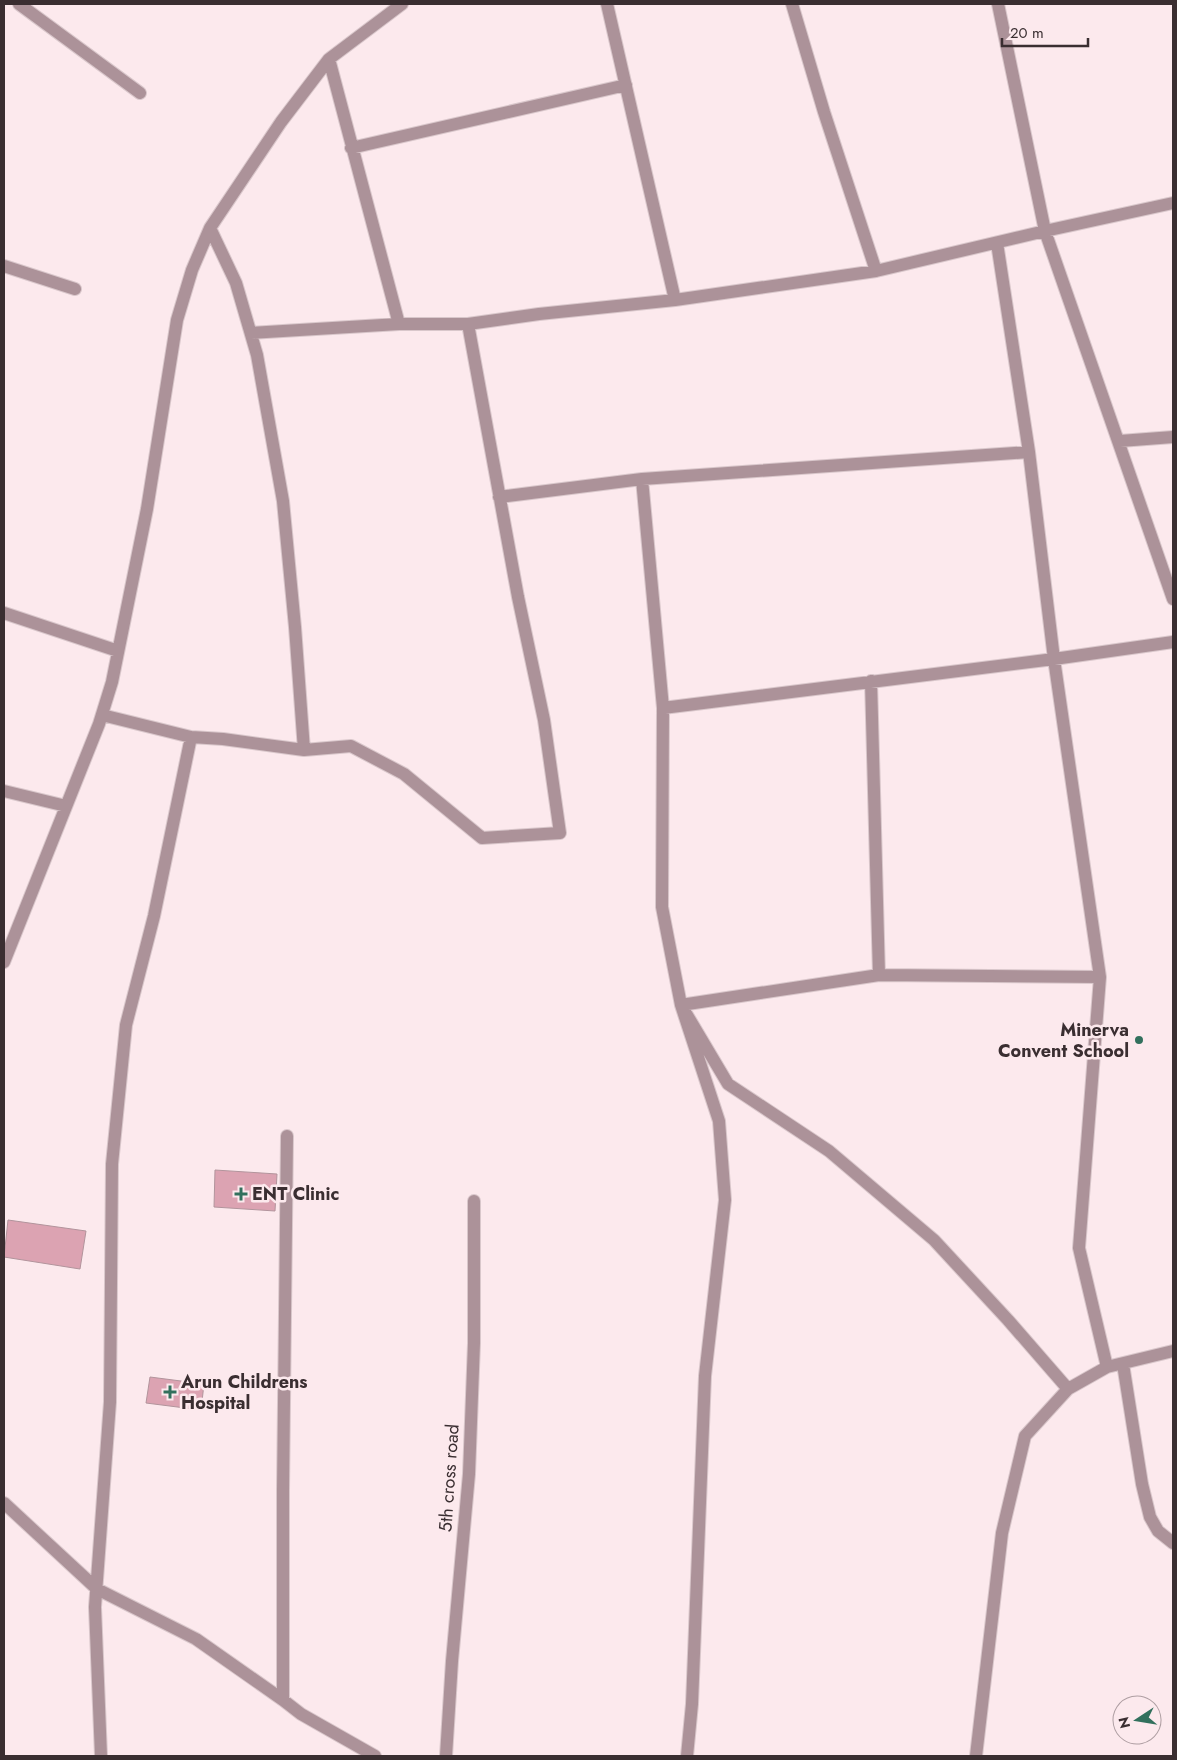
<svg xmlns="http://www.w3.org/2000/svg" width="1177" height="1760" font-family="Jost,sans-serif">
<rect width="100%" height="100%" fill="#fce9ed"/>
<path fill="#dca3b2" stroke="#b2949c" d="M 215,1170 L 277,1174 L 275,1211 L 214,1207 Z
M 8,1220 L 86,1231 L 80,1269 L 4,1257 Z
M 150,1377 L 204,1384 L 201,1410 L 146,1403 Z"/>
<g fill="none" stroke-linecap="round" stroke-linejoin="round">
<g stroke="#d9c7cb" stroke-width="14">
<path id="street" d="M 19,4 L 140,93
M 607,4 L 675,300
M 792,4 L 824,112 L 876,271
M 998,4 L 1045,231 L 1173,599
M 329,59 L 399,324
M 351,148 L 626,85
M 997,243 L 1029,452 L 1054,659 L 1100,977 L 1079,1248 L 1107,1367
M 4,266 L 75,289
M 251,333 L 399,324 L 468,324
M 1120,441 L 1173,437
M 642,479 L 663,708 L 662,907 L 681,1005 L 728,1084 L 829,1151 L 934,1240 L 1008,1320 L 1068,1389
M 499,497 L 642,479 L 1029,452
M 4,613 L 118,651
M 663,708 L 1054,659 L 1173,642
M 102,715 L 191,737
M 304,750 L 351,746 L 404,774 L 482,838 L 560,833 L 544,720 L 518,597 L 468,324 L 539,314 L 675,300 L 876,271 L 1045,231 L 1173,203
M 4,791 L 66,806
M 4,962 L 99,724 L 112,682 L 147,509 L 177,320 L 192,270 L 210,228
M 879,975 L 1100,977
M 287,1136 L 283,1491 L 283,1700 L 301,1714 L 375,1756
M 1123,1364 L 1142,1484 L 1150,1517 L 1158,1531 L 1173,1543
M 4,1503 L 97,1589 L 196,1639 L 283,1700
M 101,1756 L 95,1607 L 110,1402 L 112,1164 L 126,1025 L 154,916 L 191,737 L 223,739 L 304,750 L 295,627 L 283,501 L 257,355 L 236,283 L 210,228 L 281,122 L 329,59 L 402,4
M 446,1756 L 452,1661 L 469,1474 L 474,1343 L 474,1201
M 687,1756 L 692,1704 L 705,1376 L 725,1200 L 719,1121 L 681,1005 L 879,975 L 871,681
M 976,1756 L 1002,1533 L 1025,1436 L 1068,1389 L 1107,1367 L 1173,1351"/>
</g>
<use href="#street" stroke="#ac9299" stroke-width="12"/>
</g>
<g fill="#32705d" stroke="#fce9ed" stroke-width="2">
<circle cx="1139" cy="1040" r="5"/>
<path d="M238.5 1186.5h5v5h5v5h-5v5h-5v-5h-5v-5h5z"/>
<path d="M167.5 1384.5h5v5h5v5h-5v5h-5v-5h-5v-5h5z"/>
</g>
<g text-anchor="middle" stroke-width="5" stroke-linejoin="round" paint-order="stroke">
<g font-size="18" font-weight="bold" fill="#3a2e31" stroke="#fce9ed" text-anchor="start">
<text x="1129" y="1036" text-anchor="end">Minerva<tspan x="1129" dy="21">Convent School</tspan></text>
<text x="252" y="1200">ENT Clinic</text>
<text x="181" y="1388">Arun Childrens<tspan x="181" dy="21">Hospital</tspan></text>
</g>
<g font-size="18" fill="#3a2e31" stroke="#fce9ed">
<text transform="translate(449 1478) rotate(-86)" y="6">5th cross road</text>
</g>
</g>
<rect width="1177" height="1760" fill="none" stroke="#3a2e31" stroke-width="10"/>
<g transform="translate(1137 1720) rotate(258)"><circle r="24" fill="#fce9ed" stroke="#ae9ea2"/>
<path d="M0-4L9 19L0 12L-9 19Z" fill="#32705d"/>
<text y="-8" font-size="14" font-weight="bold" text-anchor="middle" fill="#3a2e31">N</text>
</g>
<path d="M1002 38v8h86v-8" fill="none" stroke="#3a2e31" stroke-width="2.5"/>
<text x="1010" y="38" font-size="15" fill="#3a2e31" stroke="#fce9ed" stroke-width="4" paint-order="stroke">20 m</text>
</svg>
